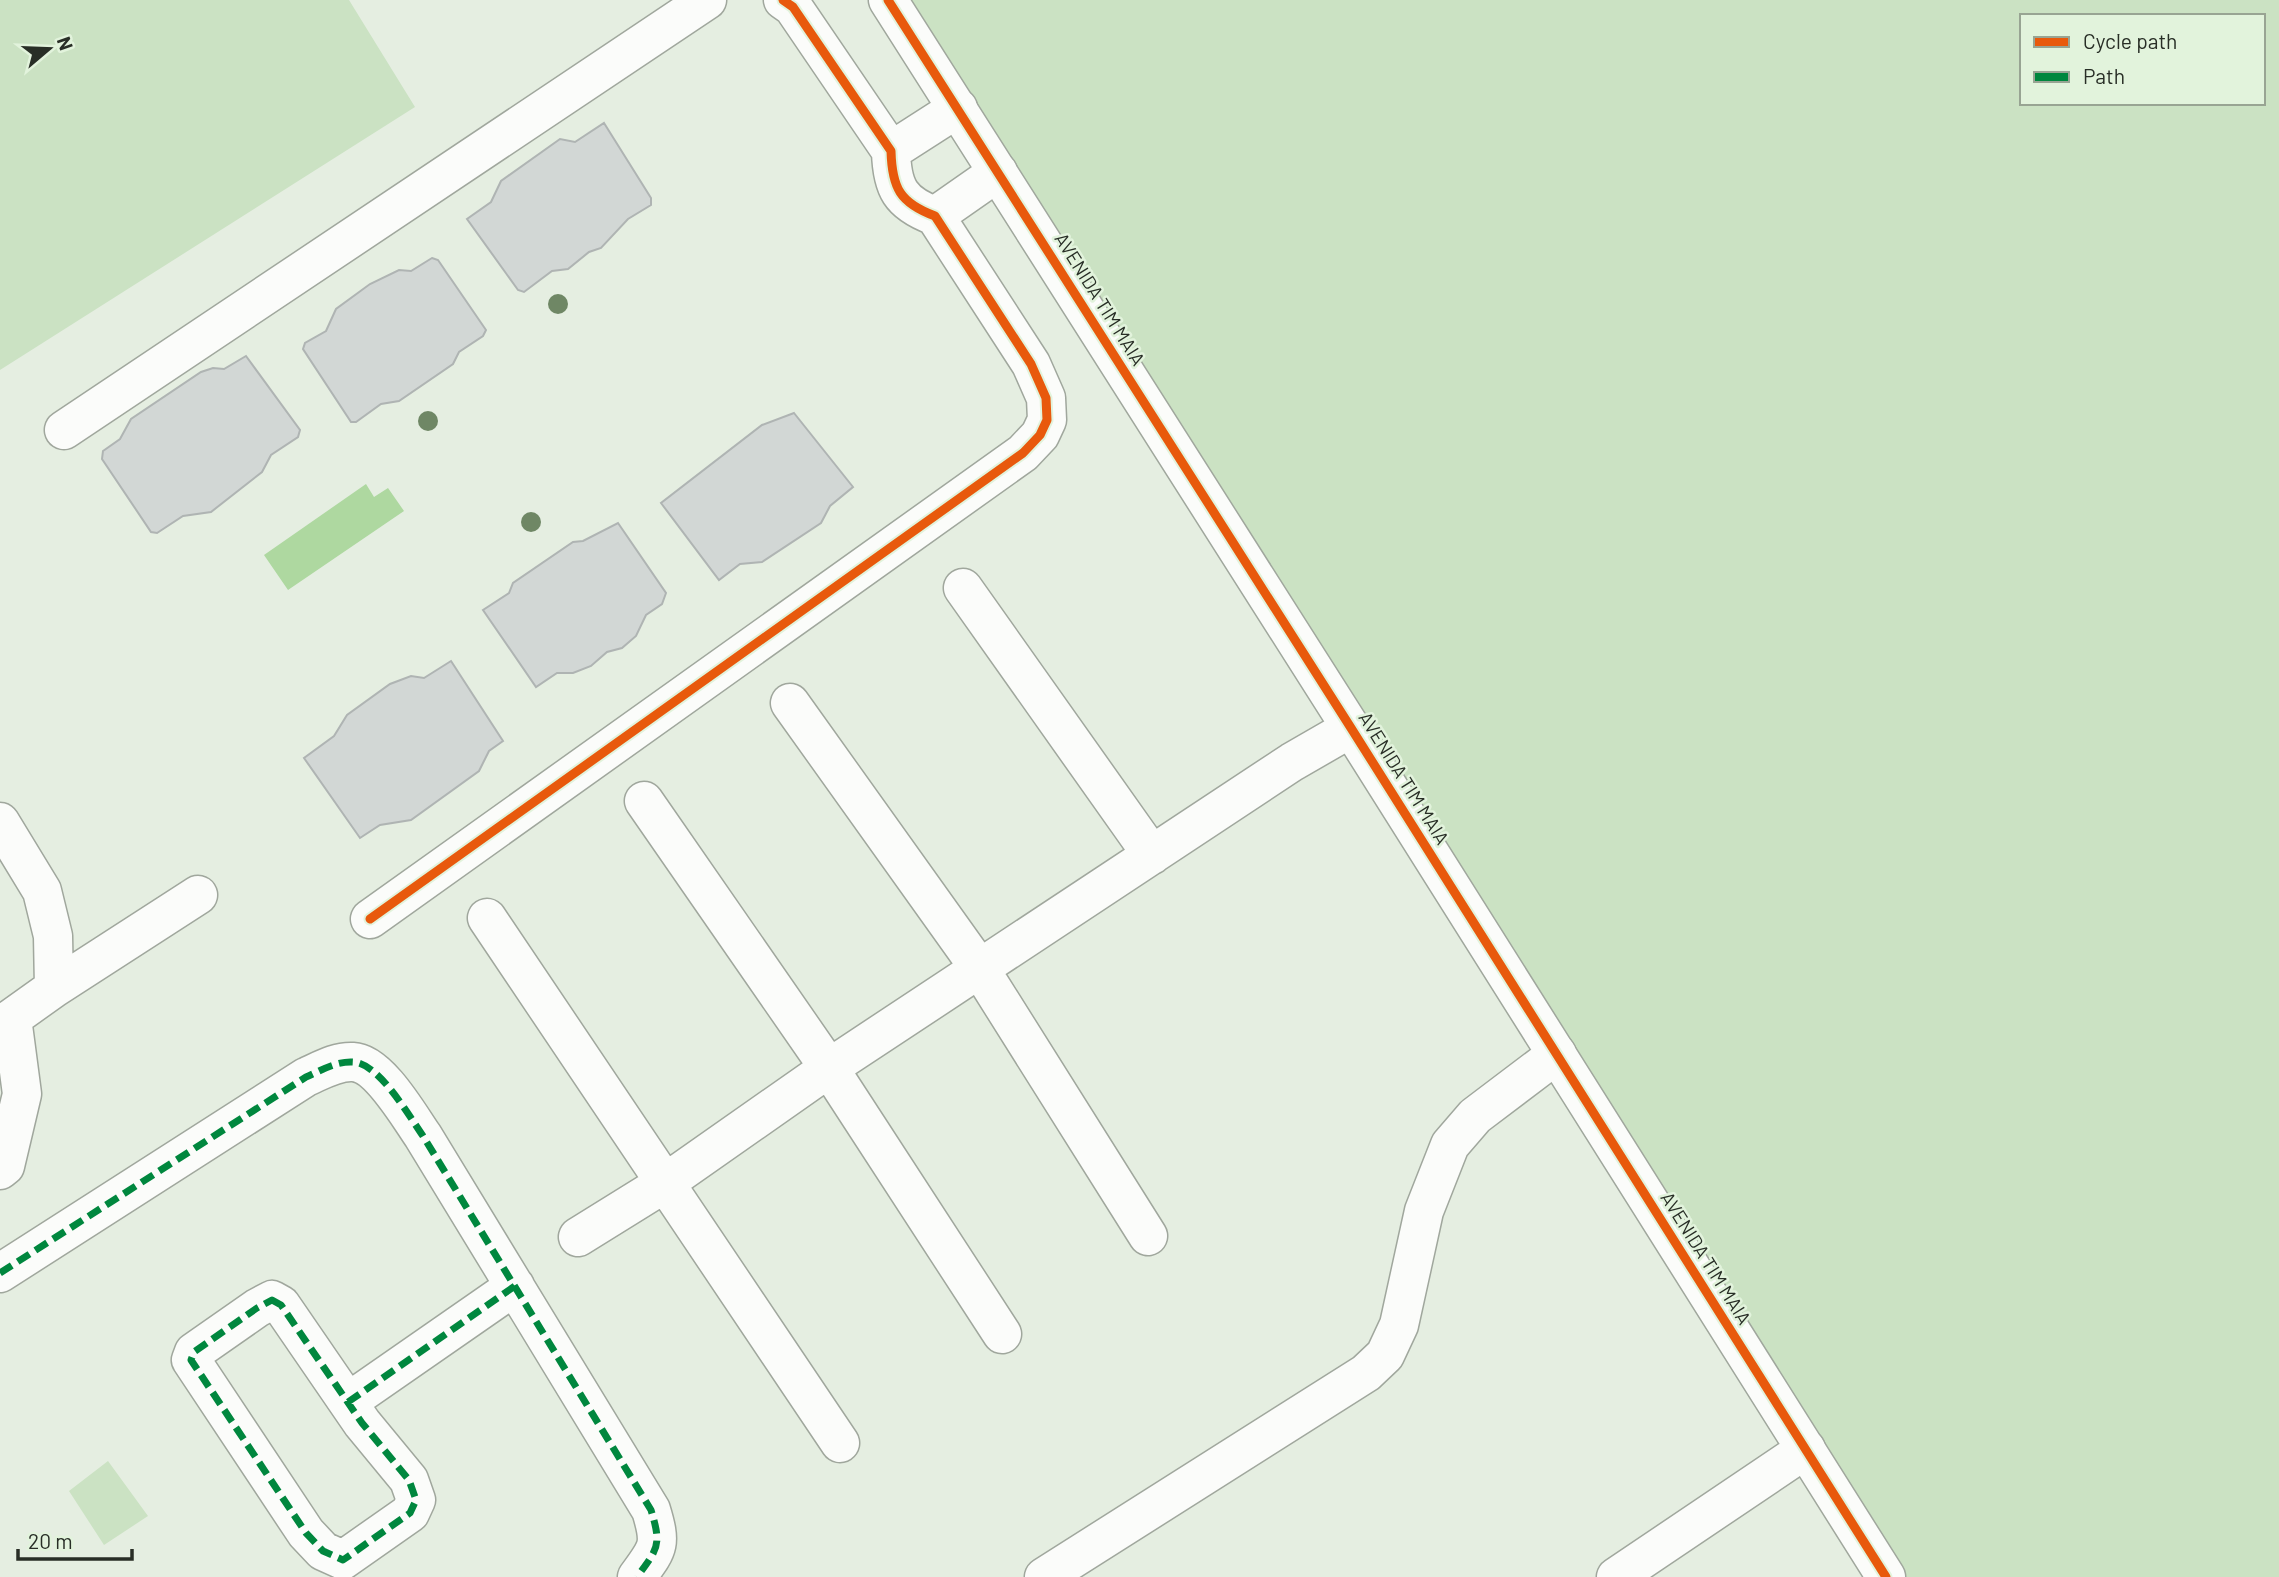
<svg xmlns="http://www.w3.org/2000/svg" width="2279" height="1577" font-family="Barlow,sans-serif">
<rect width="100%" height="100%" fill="#e5eee1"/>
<path fill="#cbe2c3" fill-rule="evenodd" d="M 0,0 L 349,0 L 415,107 L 0,370 Z
M 899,0 L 2279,0 L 2279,1577 L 1901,1577 ZM 2022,16 L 2263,16 L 2263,103 L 2022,103 Z
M 108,1461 L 148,1516 L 104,1545 L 69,1491 Z"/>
<path fill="#aed8a0" d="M 366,484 L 374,497 L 388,488 L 404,511 L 288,590 L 264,555 Z"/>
<path fill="#d2d7d5" stroke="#afb4b3" stroke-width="2" d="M 604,123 L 651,198 L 651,205 L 628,219 L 601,248 L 589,252 L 568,269 L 552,271 L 524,292 L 518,290 L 467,219 L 491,202 L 501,181 L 560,139 L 575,142 Z
M 432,258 L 438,260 L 486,330 L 483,336 L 459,352 L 453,364 L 399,401 L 381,404 L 356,422 L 351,422 L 303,349 L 305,343 L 326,331 L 336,309 L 370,284 L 399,270 L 411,271 Z
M 246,356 L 300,430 L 298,437 L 271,455 L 262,472 L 211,512 L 183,516 L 157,533 L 151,532 L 102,459 L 103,451 L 120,439 L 131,419 L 201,372 L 213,368 L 224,369 Z
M 794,413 L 853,487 L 830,506 L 821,523 L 762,562 L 740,564 L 719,580 L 661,503 L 762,425 Z
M 618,523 L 666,593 L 662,604 L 646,615 L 636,636 L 622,648 L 607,652 L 591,666 L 573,673 L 557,673 L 536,687 L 483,610 L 509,593 L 513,583 L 573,542 L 583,541 Z
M 451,661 L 503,741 L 489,751 L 479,771 L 411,820 L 380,825 L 360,838 L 304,758 L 334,736 L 347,715 L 390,684 L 411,676 L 424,678 Z"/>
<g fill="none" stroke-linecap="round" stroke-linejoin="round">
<g stroke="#a0a79d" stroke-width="41">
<path id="street" d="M 891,151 L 958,108
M 935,216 L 998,172
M 64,430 L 707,0
M 963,588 L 1152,855
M 790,703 L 980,969 L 1148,1236
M 644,801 L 829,1068 L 1002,1334
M 0,822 L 42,891 L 53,936 L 54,988 L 12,1018 L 22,1094 L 5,1166 L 0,1170
M 487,918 L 840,1443
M 370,919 L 1023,453 L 1040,435 L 1047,420 L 1046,398 L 1031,364 L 935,216 C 900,203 892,188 891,151 L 793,7 L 783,0
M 54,988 L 198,895
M 578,1237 L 665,1183 L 829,1068 L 1292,762 L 1351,728
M 0,1273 L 306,1077 C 320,1071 336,1061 353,1062 C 379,1063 409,1116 423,1136 L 651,1510 C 662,1546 658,1548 637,1577
M 272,1300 L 281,1305 L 362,1423 L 409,1480 L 416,1500 L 410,1513 L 343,1560 L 323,1551 L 306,1533 L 191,1360 L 194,1352 L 257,1308 Z
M 348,1402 L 515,1286
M 1044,1577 L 1366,1373 L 1385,1355 L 1399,1325 L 1424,1211 L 1450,1145 L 1475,1116 L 1557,1054
M 1616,1577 L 1806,1449"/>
</g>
<g stroke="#a0a79d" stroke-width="41">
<path id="secondary" d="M 888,0 L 1351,728 L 1886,1577"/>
</g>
<use href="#street" stroke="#fbfcfa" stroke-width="38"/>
<use href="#secondary" stroke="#fbfcfa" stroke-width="38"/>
<path stroke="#00873e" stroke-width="7" stroke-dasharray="14 7" stroke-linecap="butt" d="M 0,1273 L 306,1077 C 320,1071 336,1061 353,1062 C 379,1063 409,1116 423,1136 L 651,1510 C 662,1546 658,1548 637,1577
M 272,1300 L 281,1305 L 362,1423 L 409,1480 L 416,1500 L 410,1513 L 343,1560 L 323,1551 L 306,1533 L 191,1360 L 194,1352 L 257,1308 Z
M 348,1402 L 515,1286"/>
<g stroke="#e2f3dc" stroke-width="13">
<path id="cycleway" d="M 888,0 L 1351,728 L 1886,1577
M 370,919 L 1023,453 L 1040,435 L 1047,420 L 1046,398 L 1031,364 L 935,216 C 900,203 892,188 891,151 L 793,7 L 783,0"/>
</g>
<use href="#cycleway" stroke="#e8590c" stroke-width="9"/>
</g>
<g fill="#6f8765">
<circle cx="558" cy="304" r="10"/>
<circle cx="428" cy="421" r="10"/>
<circle cx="531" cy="522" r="10"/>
</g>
<g text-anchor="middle" stroke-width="5" stroke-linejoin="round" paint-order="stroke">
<g font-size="19" fill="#282e26" stroke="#e2f3dc">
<text transform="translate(1100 299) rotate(58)" y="7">AVENIDA TIM MAIA</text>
<text transform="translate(1404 778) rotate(58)" y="7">AVENIDA TIM MAIA</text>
<text transform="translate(1706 1258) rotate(58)" y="7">AVENIDA TIM MAIA</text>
</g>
</g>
<rect x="2020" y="14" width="245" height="91" fill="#e2f3dc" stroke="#98a493" stroke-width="2"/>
<rect x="2034" y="37" width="35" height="10" fill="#e8590c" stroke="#98a493" stroke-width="2"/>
<text x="2083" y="49" font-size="21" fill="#282e26">Cycle path</text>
<rect x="2034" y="72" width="35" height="10" fill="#00873e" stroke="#98a493" stroke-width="2"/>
<text x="2083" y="84" font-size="21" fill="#282e26">Path</text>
<g transform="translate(49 49) rotate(71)" stroke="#e2f3dc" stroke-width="5" paint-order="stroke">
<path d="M0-5L12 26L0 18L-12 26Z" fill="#282e26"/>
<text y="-10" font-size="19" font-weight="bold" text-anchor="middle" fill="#282e26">N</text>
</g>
<path d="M18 1549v10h114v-10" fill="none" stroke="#282e26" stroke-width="3.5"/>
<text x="28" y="1549" font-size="21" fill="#282e26" stroke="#e2f3dc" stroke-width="5" paint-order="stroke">20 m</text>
</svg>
